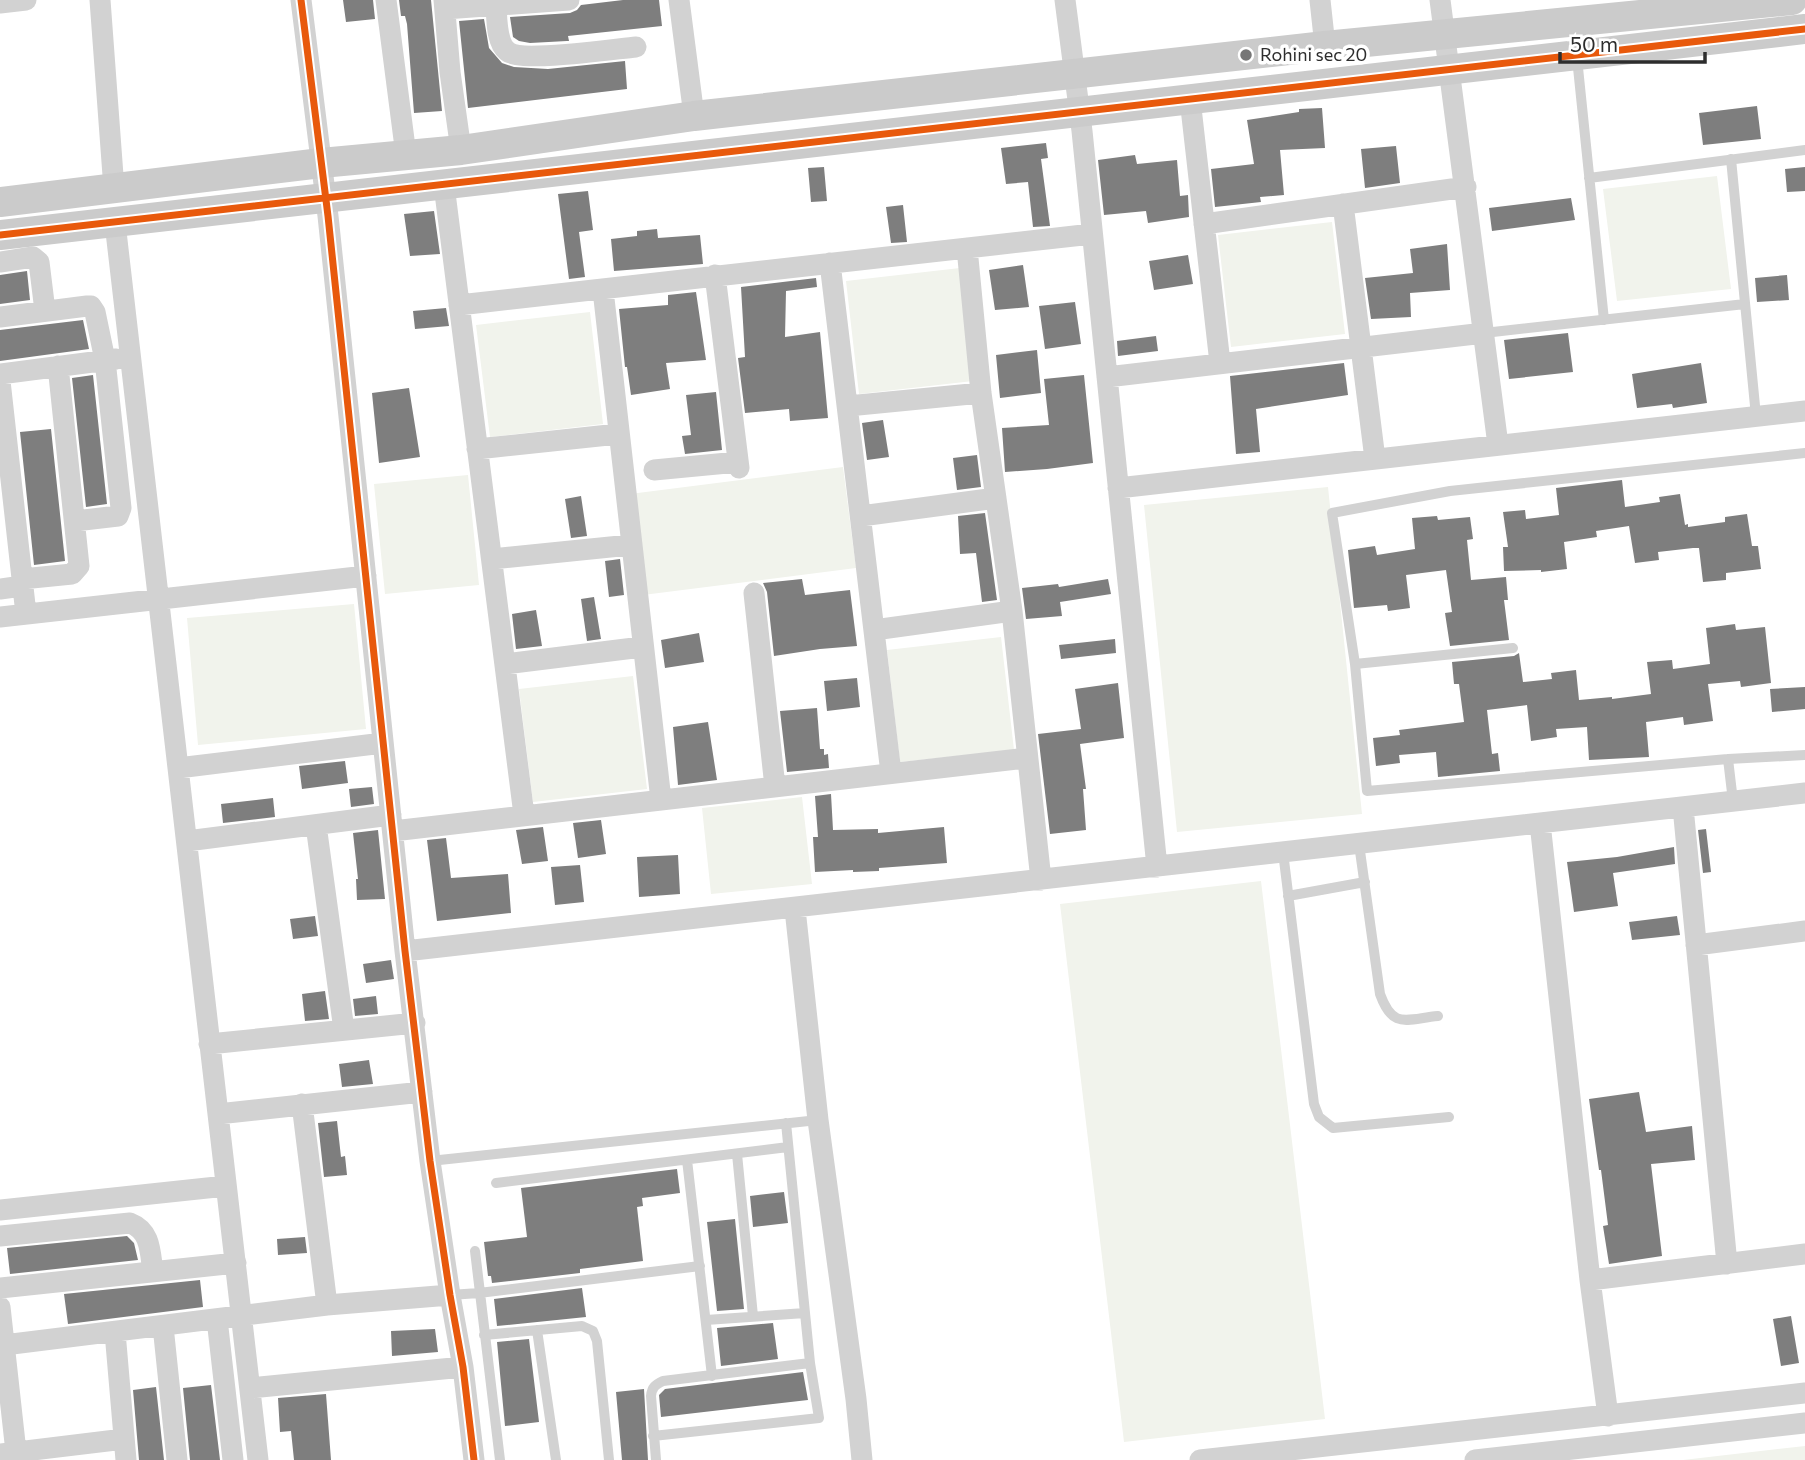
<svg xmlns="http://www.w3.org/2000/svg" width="1805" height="1460" font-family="Commissioner,sans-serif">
<rect width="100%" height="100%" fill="#fff"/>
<path fill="#f1f3ec" d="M 1717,176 L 1731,289 L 1617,301 L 1603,189 Z
M 1332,222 L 1345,334 L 1231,347 L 1218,235 Z
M 960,268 L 973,381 L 859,394 L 846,281 Z
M 590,312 L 603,424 L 490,437 L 476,325 Z
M 843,467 L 856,568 L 635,596 L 622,495 Z
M 468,475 L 479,585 L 385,594 L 374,484 Z
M 1328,487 L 1362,814 L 1177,832 L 1144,505 Z
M 354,604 L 366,729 L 198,745 L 187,618 Z
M 1001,637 L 1014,750 L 900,762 L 887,650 Z
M 633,676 L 647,789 L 533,802 L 519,689 Z
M 802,797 L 812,884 L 711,894 L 702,808 Z
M 1261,881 L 1325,1419 L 1124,1442 L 1060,904 Z
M 1805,1446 L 1805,1460 L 1683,1460 Z"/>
<path fill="#7e7e7e" d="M 343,0 L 373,0 L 375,19 L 346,22 Z
M 399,0 L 431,0 L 442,111 L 414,113 L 407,24 L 405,16 L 401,16 Z
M 623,0 L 659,0 L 662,26 L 568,36 L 569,41 L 567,41 L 530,43 L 519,41 L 513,37 L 510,17 L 570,13 L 577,10 L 581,5 Z
M 484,19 L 489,48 L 502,63 L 514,67 L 548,69 L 625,61 L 627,89 L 468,108 L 459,21 Z
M 1757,106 L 1761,139 L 1703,145 L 1699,113 Z
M 1322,108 L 1325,148 L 1280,150 L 1284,195 L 1260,197 L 1261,202 L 1215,207 L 1211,169 L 1254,164 L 1247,120 L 1299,112 L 1299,109 Z
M 1046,143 L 1048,158 L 1041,159 L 1050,226 L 1033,227 L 1028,182 L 1006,184 L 1001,148 Z
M 1396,146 L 1400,183 L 1365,188 L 1361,149 Z
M 1135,155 L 1137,164 L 1177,160 L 1180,196 L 1188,195 L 1189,217 L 1148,223 L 1146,211 L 1104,215 L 1098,160 Z
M 824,167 L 827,201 L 811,202 L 808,168 Z
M 1805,167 L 1805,191 L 1787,192 L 1785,169 Z
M 588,191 L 593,230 L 579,232 L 585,277 L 569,279 L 558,194 Z
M 1571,198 L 1575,220 L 1492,231 L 1489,208 Z
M 903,205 L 907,242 L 891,243 L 886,207 Z
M 434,211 L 440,254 L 410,256 L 404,214 Z
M 657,229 L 658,238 L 700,235 L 703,264 L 614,271 L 611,239 L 637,236 L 637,231 Z
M 1447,244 L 1450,290 L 1410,293 L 1411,317 L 1371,319 L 1365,278 L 1413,273 L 1410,249 Z
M 1188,255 L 1193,284 L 1154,290 L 1149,261 Z
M 1023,265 L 1029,307 L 995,310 L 989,270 Z
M 27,271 L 30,300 L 0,304 L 0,275 Z
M 1787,275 L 1789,300 L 1757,302 L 1755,278 Z
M 816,278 L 817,287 L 786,291 L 785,337 L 820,332 L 828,418 L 790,421 L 789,409 L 745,413 L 738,358 L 745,357 L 741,287 Z
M 696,292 L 706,360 L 666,363 L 670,389 L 631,395 L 627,367 L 625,367 L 619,309 L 668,305 L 668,295 Z
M 1075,302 L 1081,344 L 1045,349 L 1039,306 Z
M 446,308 L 449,326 L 415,329 L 413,311 Z
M 83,320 L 89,349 L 0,361 L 0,330 Z
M 1568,333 L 1573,372 L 1509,379 L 1504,340 Z
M 1156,336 L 1158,351 L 1118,356 L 1117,341 Z
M 1037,350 L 1041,393 L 1000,398 L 996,355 Z
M 1344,363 L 1348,395 L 1256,409 L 1260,452 L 1236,454 L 1230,376 Z
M 1701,363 L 1707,403 L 1673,408 L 1672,404 L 1637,408 L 1632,374 Z
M 93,375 L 107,504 L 86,507 L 72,378 Z
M 1084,375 L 1093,463 L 1047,469 L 1005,472 L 1002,428 L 1049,425 L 1044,379 Z
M 409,388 L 420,457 L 379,463 L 372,393 Z
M 716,392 L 722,450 L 685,454 L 682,436 L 691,435 L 686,395 Z
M 883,420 L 889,457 L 867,460 L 862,423 Z
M 51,429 L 65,561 L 34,565 L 20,432 Z
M 977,455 L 981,487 L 957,490 L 953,458 Z
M 1622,480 L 1625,507 L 1660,502 L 1659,497 L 1680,494 L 1685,525 L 1688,524 L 1688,527 L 1725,522 L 1725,517 L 1747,514 L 1752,546 L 1758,546 L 1761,569 L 1726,573 L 1726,580 L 1703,582 L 1699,548 L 1693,548 L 1658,552 L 1659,560 L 1635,563 L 1629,526 L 1596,531 L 1597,537 L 1564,542 L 1567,569 L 1541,572 L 1541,570 L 1504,571 L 1503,547 L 1508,547 L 1503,512 L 1525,510 L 1526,519 L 1559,515 L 1556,488 Z
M 581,496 L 587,536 L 571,538 L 565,499 Z
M 985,513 L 997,600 L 982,602 L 976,553 L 960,554 L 958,516 Z
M 1437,516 L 1438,520 L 1470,517 L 1473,539 L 1467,540 L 1471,580 L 1506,577 L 1508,600 L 1504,600 L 1509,640 L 1450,646 L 1445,613 L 1452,612 L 1446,570 L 1406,575 L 1410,608 L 1388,611 L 1387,605 L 1354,608 L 1348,550 L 1375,546 L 1377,555 L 1415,549 L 1412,518 Z
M 620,559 L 624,595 L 609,597 L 605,561 Z
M 802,579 L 805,595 L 850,590 L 857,646 L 820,649 L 774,656 L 767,592 L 763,583 Z
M 1108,579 L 1111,594 L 1060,602 L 1062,616 L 1026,619 L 1022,588 L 1058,584 L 1059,587 Z
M 594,597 L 601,639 L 587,641 L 581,599 Z
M 536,610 L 542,646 L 516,649 L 512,614 Z
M 1735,624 L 1736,630 L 1765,627 L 1771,683 L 1741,687 L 1740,681 L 1708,684 L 1713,721 L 1684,725 L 1683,717 L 1646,722 L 1649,757 L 1589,760 L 1587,727 L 1556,729 L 1557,737 L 1531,741 L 1527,705 L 1487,710 L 1492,754 L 1498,753 L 1500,771 L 1438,777 L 1436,752 L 1399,755 L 1400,763 L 1376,766 L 1373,738 L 1400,735 L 1399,730 L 1464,722 L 1459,684 L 1454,684 L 1452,662 L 1514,656 L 1519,653 L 1523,682 L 1552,679 L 1551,673 L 1576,670 L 1579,700 L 1612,697 L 1612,699 L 1651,694 L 1647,662 L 1672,660 L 1673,669 L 1710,664 L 1706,628 Z
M 699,633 L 704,662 L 665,668 L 661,640 Z
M 1115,639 L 1116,653 L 1061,659 L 1059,645 Z
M 857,678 L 860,707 L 827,711 L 824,681 Z
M 1118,683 L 1124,738 L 1080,744 L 1086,789 L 1083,789 L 1086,830 L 1050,834 L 1038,734 L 1081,729 L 1075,689 Z
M 1805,687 L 1805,709 L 1772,712 L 1770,689 Z
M 817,708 L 820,749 L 824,749 L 824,755 L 828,754 L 829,768 L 787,772 L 780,711 Z
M 708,722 L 717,780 L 678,785 L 673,727 Z
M 345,761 L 348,783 L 302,789 L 299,766 Z
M 372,787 L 374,804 L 351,807 L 349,789 Z
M 831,794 L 833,830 L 878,829 L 878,833 L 944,827 L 947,863 L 879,868 L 879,871 L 853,872 L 853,870 L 815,872 L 813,837 L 818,837 L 815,796 Z
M 273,798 L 275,817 L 223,823 L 221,804 Z
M 601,820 L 606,854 L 578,858 L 573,823 Z
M 543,827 L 548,861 L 522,864 L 516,830 Z
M 1706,829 L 1711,872 L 1703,873 L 1698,830 Z
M 378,830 L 385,899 L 357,900 L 356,879 L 358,879 L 353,833 Z
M 446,838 L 451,878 L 508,874 L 511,913 L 437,921 L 427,840 Z
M 1674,847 L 1675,864 L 1613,873 L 1618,906 L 1574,912 L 1567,862 L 1617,857 Z
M 678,855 L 680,894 L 639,897 L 637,857 Z
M 580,865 L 584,902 L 555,905 L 551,867 Z
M 315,916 L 318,936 L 293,939 L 290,919 Z
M 1677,916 L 1680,935 L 1632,940 L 1629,922 Z
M 391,960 L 394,979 L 366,983 L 363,964 Z
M 325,991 L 329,1019 L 305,1021 L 302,994 Z
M 376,996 L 378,1014 L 355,1016 L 353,999 Z
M 369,1060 L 373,1084 L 342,1087 L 339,1064 Z
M 1639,1092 L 1646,1132 L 1692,1126 L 1695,1160 L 1651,1164 L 1662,1256 L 1609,1264 L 1603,1226 L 1608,1225 L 1601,1170 L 1599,1170 L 1589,1099 Z
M 337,1121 L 341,1157 L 345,1156 L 347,1175 L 324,1177 L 318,1123 Z
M 677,1169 L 680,1193 L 642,1198 L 643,1206 L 637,1207 L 643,1261 L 580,1269 L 580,1273 L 492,1283 L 491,1276 L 488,1276 L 484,1242 L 527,1237 L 521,1188 Z
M 784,1192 L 788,1223 L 753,1227 L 750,1196 Z
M 735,1219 L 744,1309 L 717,1311 L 707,1222 Z
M 127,1236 L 134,1243 L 138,1260 L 10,1274 L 7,1248 Z
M 305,1237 L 307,1253 L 278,1255 L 277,1239 Z
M 200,1280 L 203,1307 L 68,1324 L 64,1294 Z
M 582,1288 L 586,1317 L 497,1326 L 494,1299 Z
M 1791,1316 L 1799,1363 L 1781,1366 L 1773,1319 Z
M 773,1323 L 778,1359 L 721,1366 L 717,1328 Z
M 435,1329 L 438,1352 L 392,1356 L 391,1331 Z
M 529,1339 L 539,1422 L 505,1426 L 497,1342 Z
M 803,1372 L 808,1400 L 661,1417 L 659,1395 L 665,1389 Z
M 211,1385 L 220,1460 L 190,1460 L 183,1388 Z
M 156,1387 L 164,1460 L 139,1460 L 133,1390 Z
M 644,1389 L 648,1460 L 622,1460 L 616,1392 Z
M 326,1394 L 331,1460 L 294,1460 L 291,1431 L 280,1432 L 278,1398 Z"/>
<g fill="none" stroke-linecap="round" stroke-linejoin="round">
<path stroke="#d2d2d2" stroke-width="10" d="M 1577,58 L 1604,320
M 1731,159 L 1756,416
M 1589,178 L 1805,150
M 1484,333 L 1745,304
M 1805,453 L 1450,491 L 1332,513 L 1355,664 L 1367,791 L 1728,759 L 1805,755
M 1355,664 L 1513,648
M 1728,759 L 1733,801
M 1359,844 L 1380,994 C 1393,1030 1406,1019 1438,1016
M 1283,852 L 1314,1104 L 1319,1117 L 1333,1128 L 1449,1117
M 1288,896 L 1365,882
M 737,1154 L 753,1316
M 687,1160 L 712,1376
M 430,1161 L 818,1120
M 496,1183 L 788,1147
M 475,1251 L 500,1460
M 450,1295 L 479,1293 L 700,1266
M 706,1320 L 805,1313
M 537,1330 L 556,1460
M 484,1335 L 582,1326 L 593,1331 L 597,1341 L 609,1460
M 653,1436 L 819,1418 L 810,1363 L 786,1123
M 656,1460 L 651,1396 C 652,1387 655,1385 663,1381 L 810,1363"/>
<path stroke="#d2d2d2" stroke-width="21" d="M 100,0 L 114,189
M 301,0 L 328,216 L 405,951 L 430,1161 L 450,1295 L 463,1367 L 474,1460
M 386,0 L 406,155
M 444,0 L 450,72 L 461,150
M 679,0 L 694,116
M 1065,0 L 1082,131 L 1157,867
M 1320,0 L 1325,46
M 1440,0 L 1498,445
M 0,3 L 26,0
M 496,5 C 497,19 496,42 507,51 C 520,63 614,49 636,47
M 445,9 L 569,0
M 1190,99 L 1220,363
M 444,185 L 524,815
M 1343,204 L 1375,459
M 115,223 L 258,1460
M 1204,224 L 1466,187
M 967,248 L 981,393 L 1012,611 L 1041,880
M 0,262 L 33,257 L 39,262 L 45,311
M 830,263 L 891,773
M 715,275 L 739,468
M 603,290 L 661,800
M 459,305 L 1092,234
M 0,317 L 87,306 L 91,306 L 95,312 L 105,360 L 121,508 L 118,516 L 75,521
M 0,374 L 116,359
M 1107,377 L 1484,333
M 0,381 L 26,614
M 848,406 L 981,393
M 477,449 L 618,434
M 654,470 L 738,462
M 1118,488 L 1805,411
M 861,516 L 996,498
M 492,559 L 630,545
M 22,579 L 72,574 L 79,566 L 58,366
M 0,589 L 22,586
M 754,593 L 775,787
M 0,617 L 366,576
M 874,630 L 1012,611
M 505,664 L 642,647
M 178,768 L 383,743
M 1683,807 L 1727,1264
M 1540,823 L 1590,1280 L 1608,1416
M 316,825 L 344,1030
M 393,831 L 1027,758
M 187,841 L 391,815
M 795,909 L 818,1120 L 856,1399 L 862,1460
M 1696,945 L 1805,931
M 405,951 L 1805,793
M 209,1044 L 415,1023
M 302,1104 L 327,1305
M 218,1114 L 422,1092
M 0,1210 L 226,1186
M 0,1236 L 130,1223 C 151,1231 150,1252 153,1272
M 1590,1280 L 1805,1254
M 0,1288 L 236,1263
M 0,1307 L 16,1452
M 217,1319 L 233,1460
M 163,1326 L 177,1460
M 115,1332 L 126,1460
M 4,1345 L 327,1305 L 450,1295
M 250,1388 L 463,1367
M 0,1454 L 124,1439
M 1200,1460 L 1805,1393
M 1475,1460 L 1805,1423"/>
<path stroke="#cbcbcb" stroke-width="30" d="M 0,202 L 321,163 L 461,150 L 694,116 L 1325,46 L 1792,0
M 0,235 L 1805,29"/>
<g stroke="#fff" stroke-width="11">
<path id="cycleway" d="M 301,0 L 328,216 L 405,951 L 430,1161 L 450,1295 L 463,1367 L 474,1460
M 0,235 L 1805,29"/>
</g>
<use href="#cycleway" stroke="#e8590c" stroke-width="7"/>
</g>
<circle fill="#767676" stroke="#fff" stroke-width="2.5" cx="1246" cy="55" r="7"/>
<g text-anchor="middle" stroke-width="7" stroke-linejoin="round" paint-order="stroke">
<g font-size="18" fill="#2d2d2d" stroke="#fff" text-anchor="start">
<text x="1260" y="61">Rohini sec 20</text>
</g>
</g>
<path d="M1560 52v10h145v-10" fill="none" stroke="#2d2d2d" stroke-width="3.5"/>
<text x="1570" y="52" font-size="21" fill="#2d2d2d" stroke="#ffffff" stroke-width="5" paint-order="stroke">50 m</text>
</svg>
